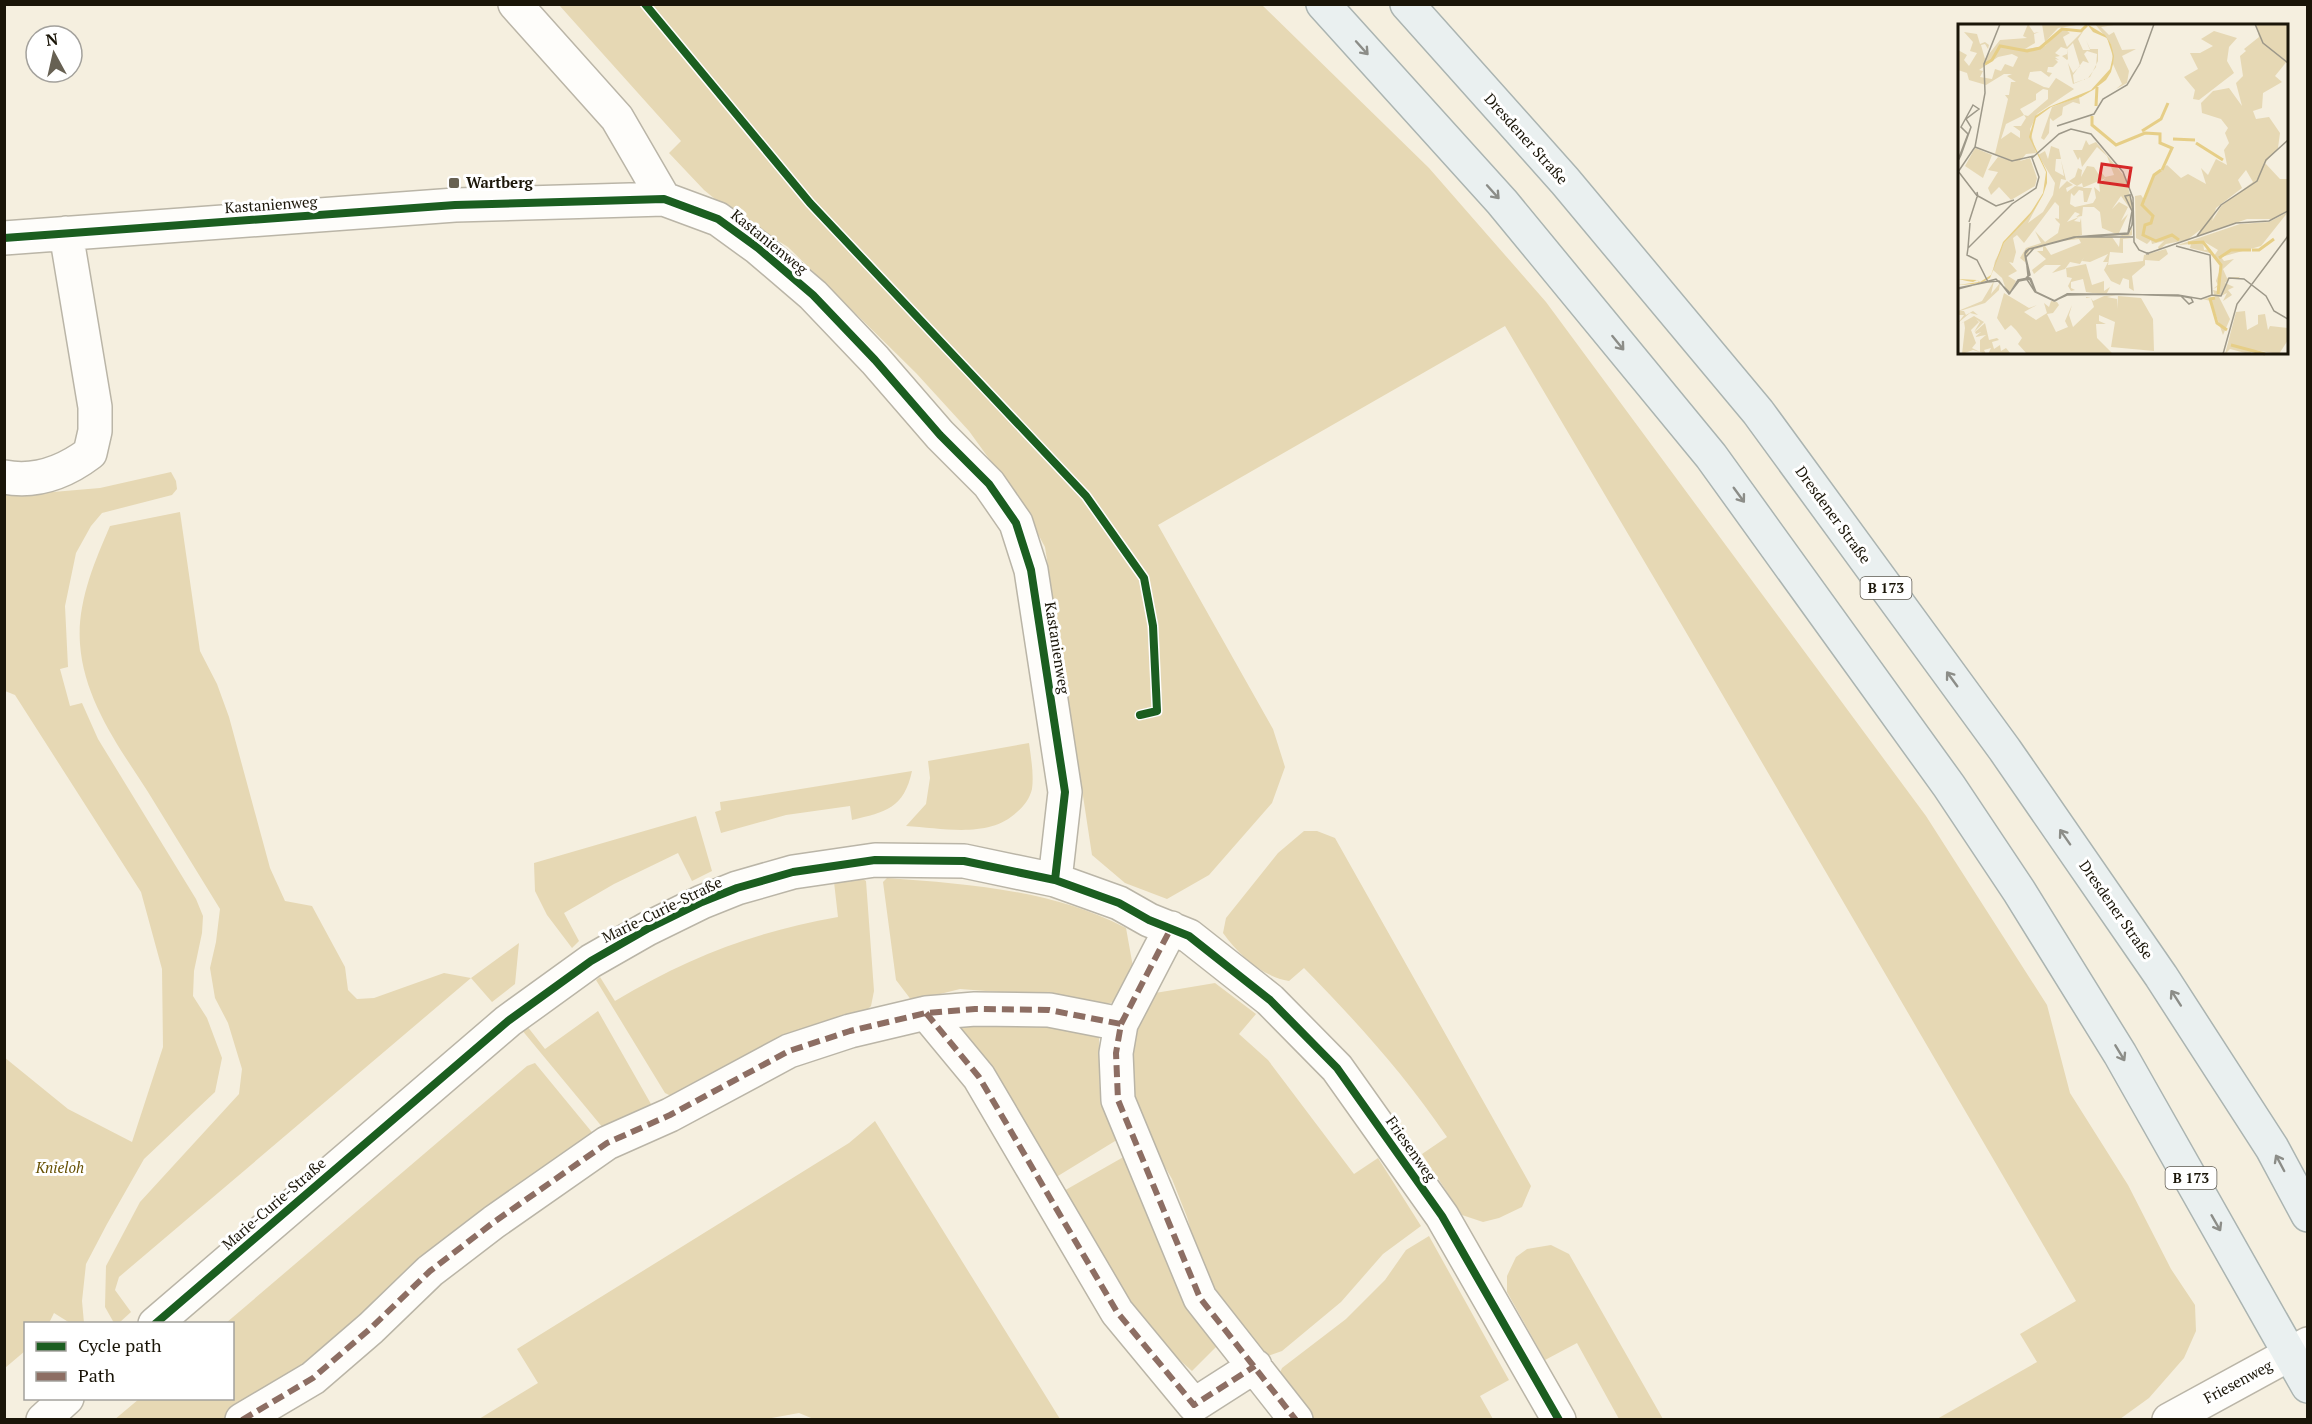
<svg xmlns="http://www.w3.org/2000/svg" width="2312" height="1424" font-family="'PT Serif',serif">
<rect width="100%" height="100%" fill="#f5efdf"/>
<path fill="#e6d8b4" d="M 559,5 L 1262,5 L 1429,168 L 1546,302 L 1926,816 L 2047,1005 L 2070,1093 L 2128,1185 L 2171,1269 L 2195,1305 L 2196,1331 L 2184,1358 L 2149,1398 L 2120,1419 L 1937,1419 L 2037,1362 L 2020,1334 L 2076,1301 L 1676,615 L 1505,326 L 1158,525 L 1273,729 L 1285,767 L 1272,803 L 1209,875 L 1167,899 L 1125,883 L 1092,855 L 1045,547 L 1021,503 L 969,431 L 916,373 L 788,247 L 726,208 L 704,190 L 669,153 L 681,141 Z
M 171,472 L 176,481 L 177,489 L 172,495 L 102,513 L 91,526 L 76,553 L 65,606 L 68,667 L 60,669 L 70,706 L 82,703 L 98,739 L 196,899 L 203,916 L 202,933 L 194,971 L 193,996 L 207,1018 L 222,1058 L 215,1092 L 144,1159 L 107,1224 L 86,1264 L 82,1301 L 84,1323 L 70,1323 L 54,1313 L 49,1323 L 26,1324 L 25,1351 L 5,1368 L 4,1057 L 68,1109 L 132,1142 L 163,1047 L 162,969 L 141,892 L 15,695 L 5,691 L 5,492 L 53,492 L 100,488 Z
M 180,512 L 200,651 L 217,684 L 229,717 L 270,868 L 285,901 L 312,906 L 345,967 L 348,990 L 357,999 L 374,998 L 444,973 L 471,978 L 519,943 L 515,984 L 492,1002 L 471,978 L 119,1277 L 115,1290 L 131,1312 L 119,1323 L 114,1323 L 105,1307 L 106,1266 L 140,1202 L 239,1094 L 242,1069 L 228,1023 L 215,998 L 210,968 L 216,942 L 220,909 C 196,870 172,831 148,792 C 119,747 84,700 80,644 C 77,603 94,563 110,526 Z
M 1029,743 C 1031,758 1034,774 1032,789 C 1030,798 1024,806 1017,812 C 989,839 943,828 906,826 L 926,804 L 930,778 L 928,761 Z
M 912,771 C 904,808 886,812 852,820 L 850,806 L 786,815 L 721,833 L 715,812 L 721,810 L 720,802 Z
M 696,816 L 712,871 L 692,881 L 678,853 L 614,884 L 564,913 L 579,941 L 572,948 L 547,915 L 535,891 L 534,863 Z
M 1304,831 L 1317,831 L 1335,838 L 1531,1186 L 1522,1207 L 1499,1218 L 1483,1222 L 1462,1215 L 1422,1154 L 1447,1137 C 1404,1074 1357,1022 1304,968 L 1289,981 C 1261,976 1239,955 1223,933 L 1226,918 L 1278,853 Z
M 861,878 L 866,881 L 874,991 L 871,1006 L 860,1017 L 673,1097 L 665,1093 L 596,980 L 600,977 L 615,1001 C 689,957 754,932 838,917 L 834,882 Z
M 887,878 C 969,884 1053,890 1126,928 L 1135,978 L 1119,1001 L 1096,1006 L 1025,994 L 960,989 L 912,1001 L 896,980 L 883,882 Z
M 1215,983 L 1256,1014 L 1239,1034 L 1268,1060 L 1354,1174 L 1378,1158 L 1421,1226 L 1383,1254 L 1341,1302 L 1282,1351 L 1268,1356 L 1240,1332 L 1204,1275 L 1187,1217 L 1172,1179 L 1128,1104 L 1128,1034 L 1155,993 Z
M 598,1011 L 651,1104 L 651,1113 L 608,1134 L 521,1029 L 527,1026 L 545,1049 Z
M 958,1018 L 1086,1026 L 1099,1038 L 1100,1094 L 1120,1138 L 1053,1179 L 950,1027 Z
M 535,1063 L 600,1142 L 312,1369 L 229,1419 L 114,1420 L 139,1399 L 232,1398 L 232,1324 L 226,1323 L 527,1066 Z
M 875,1121 L 1060,1419 L 816,1420 L 799,1413 L 760,1420 L 479,1419 L 538,1383 L 517,1349 L 849,1143 Z
M 1127,1155 L 1223,1340 L 1192,1371 L 1158,1341 L 1136,1312 L 1062,1192 Z
M 1429,1236 L 1509,1380 L 1480,1396 L 1493,1419 L 1303,1420 L 1278,1377 L 1282,1368 L 1346,1319 L 1385,1280 L 1406,1250 Z
M 1551,1245 L 1569,1254 L 1663,1419 L 1619,1419 L 1577,1343 L 1545,1360 L 1507,1292 L 1507,1276 L 1516,1257 L 1527,1249 Z"/>
<g fill="none" stroke-linecap="round" stroke-linejoin="round">
<g stroke="#bab5a7" stroke-width="36">
<path id="minor" d="M 515,4 L 617,118 L 664,199
M 4,238 L 455,205 L 596,201 L 664,199 L 718,219 L 758,248 L 813,295 L 875,360 L 940,435 L 989,484 L 1016,523 L 1031,570 L 1065,792 L 1055,880
M 4,477 C 36,483 65,472 90,453 L 95,431 L 95,407 L 66,233
M 926,1013 L 979,1077 L 1117,1312 L 1194,1405 L 1255,1366
M 1121,1024 L 1171,928
M 155,1324 L 508,1021 L 591,961 L 647,929 L 702,902 L 737,888 L 793,872 L 875,860 L 964,861 L 1055,880 L 1119,903 L 1149,920 L 1189,936 L 1270,1000 L 1337,1068 L 1442,1216 L 1559,1420
M 43,1420 L 67,1398
M 242,1420 L 313,1378 L 371,1328 L 430,1271 L 494,1222 L 607,1143 L 670,1115 L 789,1051 L 850,1031 L 926,1013 L 975,1009 L 1049,1010 L 1121,1024 L 1116,1053 L 1118,1100 L 1200,1298 L 1296,1420
M 2169,1420 L 2308,1344"/>
</g>
<g stroke="#abb4b1" stroke-width="36">
<path id="major" d="M 1323,4 L 1502,202 L 1711,456 L 1949,786 L 2019,891 L 2120,1054 L 2308,1386
M 1407,4 L 1565,181 L 1758,412 L 2005,750 L 2161,976 L 2272,1148 L 2308,1215"/>
</g>
<use href="#minor" stroke="#fefdfa" stroke-width="33"/>
<use href="#major" stroke="#eaf0f0" stroke-width="33"/>
<path stroke="#8d6e63" stroke-width="6" stroke-dasharray="12 6" stroke-linecap="butt" d="M 926,1013 L 979,1077 L 1117,1312 L 1194,1405 L 1255,1366
M 1121,1024 L 1171,928
M 242,1420 L 313,1378 L 371,1328 L 430,1271 L 494,1222 L 607,1143 L 670,1115 L 789,1051 L 850,1031 L 926,1013 L 975,1009 L 1049,1010 L 1121,1024 L 1116,1053 L 1118,1100 L 1200,1298 L 1296,1420"/>
<g stroke="#fff" stroke-width="11">
<path id="cycleway" d="M 645,4 L 810,203 L 1086,496 L 1144,578 L 1153,626 L 1157,711 L 1140,715
M 4,238 L 455,205 L 596,201 L 664,199 L 718,219 L 758,248 L 813,295 L 875,360 L 940,435 L 989,484 L 1016,523 L 1031,570 L 1065,792 L 1055,880
M 155,1324 L 508,1021 L 591,961 L 647,929 L 702,902 L 737,888 L 793,872 L 875,860 L 964,861 L 1055,880 L 1119,903 L 1149,920 L 1189,936 L 1270,1000 L 1337,1068 L 1442,1216 L 1559,1420"/>
</g>
<use href="#cycleway" stroke="#1b5e20" stroke-width="8"/>
</g>
<defs><path id="oneway-shaft" d="M-6 0H5M1.5-3L5.5 0L1.5 3" fill="none" stroke-width="1.6" stroke-linecap="round" stroke-linejoin="round" transform="scale(1.5)"/></defs>
<g stroke="#8c8d88">
<use href="#oneway-shaft" transform="translate(1362 48) rotate(48)"/>
<use href="#oneway-shaft" transform="translate(1493 192) rotate(48)"/>
<use href="#oneway-shaft" transform="translate(1618 343) rotate(51)"/>
<use href="#oneway-shaft" transform="translate(1739 495) rotate(54)"/>
<use href="#oneway-shaft" transform="translate(1952 679) rotate(-126)"/>
<use href="#oneway-shaft" transform="translate(2065 837) rotate(-125)"/>
<use href="#oneway-shaft" transform="translate(2176 998) rotate(-123)"/>
<use href="#oneway-shaft" transform="translate(2120 1053) rotate(59)"/>
<use href="#oneway-shaft" transform="translate(2280 1163) rotate(-118)"/>
<use href="#oneway-shaft" transform="translate(2216 1223) rotate(60)"/>
</g>
<rect fill="#676153" stroke="#fff" stroke-width="2" x="448" y="177" width="12" height="12" rx="3"/>
<g text-anchor="middle" stroke-width="6" stroke-linejoin="round" paint-order="stroke">
<g fill="#fff" stroke="#5f5b52" stroke-width="1.5">
<rect x="1860.5" y="577" width="51" height="22" rx="4.5"/>
<rect x="2165.5" y="1167" width="51" height="22" rx="4.5"/>
</g>
<g font-size="14" font-weight="bold" fill="#1a1508">
<text x="1886" y="593">B 173</text>
<text x="2191" y="1183">B 173</text>
</g>
<g font-size="15" fill="#1a1508" stroke="#fff">
<text transform="translate(1526 139) rotate(48)" y="5">Dresdener Straße</text>
<text transform="translate(271 205) rotate(-4)" y="5">Kastanienweg</text>
<text transform="translate(769 242) rotate(39)" y="5">Kastanienweg</text>
<text transform="translate(1833 515) rotate(54)" y="5">Dresdener Straße</text>
<text transform="translate(1057 648) rotate(81)" y="5">Kastanienweg</text>
<text transform="translate(662 910) rotate(-26)" y="5">Marie-Curie-Straße</text>
<text transform="translate(2116 910) rotate(55)" y="5">Dresdener Straße</text>
<text transform="translate(1411 1149) rotate(55)" y="5">Friesenweg</text>
<text transform="translate(274 1204) rotate(-41)" y="5">Marie-Curie-Straße</text>
<text transform="translate(2238 1382) rotate(-28)" y="5">Friesenweg</text>
</g>
<g font-size="15" font-weight="bold" fill="#1a1508" stroke="#fff" text-anchor="start">
<text x="466" y="188">Wartberg</text>
</g>
<g font-size="15" font-style="italic" fill="#675103" stroke="#fff">
<text x="60" y="1173">Knieloh</text>
</g>
</g>
<g transform="translate(1958 24)">
<rect width="330" height="330" fill="#f5efdf"/>
<path d="M 70,0 L 76,9 L 81,8 L 76,10 L 77,19 L 67,25 L 87,22 L 105,4 L 112,9 L 105,13 L 109,23 L 126,6 L 120,15 L 125,26 L 132,26 L 128,16 L 132,25 L 140,25 L 140,37 L 132,53 L 115,60 L 110,39 L 115,49 L 122,42 L 115,19 L 109,25 L 110,35 L 109,36 L 104,32 L 109,30 L 109,25 L 103,23 L 97,29 L 102,32 L 97,33 L 101,36 L 97,35 L 100,38 L 95,43 L 90,43 L 89,48 L 94,49 L 91,53 L 83,47 L 72,48 L 70,55 L 86,63 L 91,64 L 98,54 L 116,65 L 79,90 L 72,105 L 78,129 L 68,130 L 62,137 L 72,134 L 79,154 L 77,162 L 53,176 L 41,163 L 33,171 L 30,164 L 40,148 L 30,146 L 40,133 L 58,138 L 37,130 L 50,75 L 47,71 L 51,71 L 53,58 L 58,58 L 49,52 L 54,50 L 46,50 L 28,61 L 11,56 L 9,49 L 0,46 L 0,26 L 9,31 L 6,36 L 11,42 L 19,29 L 12,27 L 15,18 L 6,8 L 19,10 L 22,20 L 27,18 L 31,21 L 30,25 L 27,20 L 23,21 L 27,35 L 42,16 L 69,14 L 65,12 ZM 129,27 L 139,30 L 138,43 L 130,54 L 116,59 L 115,51 L 125,37 L 131,39 L 126,30 ZM 54,30 L 60,33 L 55,43 L 47,40 L 43,47 L 37,45 L 34,55 L 22,53 L 25,47 L 21,46 L 40,33 ZM 85,65 L 90,66 L 90,75 L 70,92 L 66,91 L 62,85 L 78,76 L 78,70 ZM 66,91 L 68,94 L 63,102 L 55,102 L 62,107 L 62,114 L 53,108 L 43,115 L 48,100 ZM 84,0 L 125,0 L 100,4 L 87,18 ZM 137,0 L 156,1 L 143,3 L 151,11 L 156,8 L 164,26 L 178,25 L 164,32 L 171,47 L 169,59 L 158,65 L 164,60 L 155,40 L 153,20 ZM 298,0 L 330,0 L 330,36 L 317,52 L 324,58 L 305,69 L 304,84 L 295,87 L 298,95 L 311,93 L 322,109 L 320,124 L 307,139 L 322,155 L 330,155 L 330,186 L 315,195 L 289,195 L 241,212 L 242,206 L 229,216 L 208,220 L 201,226 L 200,223 L 206,217 L 194,220 L 193,216 L 189,220 L 178,214 L 177,172 L 183,171 L 187,177 L 196,150 L 209,141 L 223,154 L 230,150 L 248,160 L 243,144 L 250,151 L 258,135 L 269,141 L 266,126 L 271,119 L 267,109 L 270,104 L 263,95 L 244,89 L 243,79 L 255,67 L 271,64 L 284,82 L 278,59 L 285,52 L 282,32 L 288,27 L 286,25 L 301,13 ZM 288,146 L 295,158 L 264,181 L 254,197 L 258,184 L 284,164 L 280,156 ZM 256,7 L 279,14 L 271,23 L 269,37 L 276,49 L 241,76 L 235,75 L 237,66 L 226,53 L 240,45 L 232,29 L 242,29 L 255,22 L 243,15 ZM 121,73 L 122,80 L 115,78 L 105,83 L 104,91 L 95,97 L 92,94 L 91,109 L 86,116 L 83,114 L 94,83 ZM 128,116 L 131,121 L 138,118 L 167,153 L 174,178 L 175,190 L 174,201 L 174,211 L 171,212 L 162,212 L 173,207 L 175,189 L 163,172 L 154,185 L 161,178 L 170,183 L 163,197 L 170,190 L 160,211 L 155,212 L 131,212 L 129,211 L 158,210 L 144,204 L 142,188 L 136,183 L 125,183 L 124,192 L 118,193 L 122,190 L 117,188 L 109,198 L 121,193 L 116,197 L 122,198 L 123,194 L 124,211 L 78,224 L 87,222 L 93,231 L 123,219 L 121,215 L 103,217 L 119,213 L 154,213 L 161,223 L 162,214 L 174,214 L 165,215 L 165,229 L 152,228 L 150,241 L 185,237 L 186,231 L 208,225 L 210,230 L 201,237 L 187,236 L 187,241 L 174,252 L 176,267 L 171,264 L 171,256 L 165,254 L 162,261 L 153,257 L 146,246 L 150,238 L 145,238 L 150,230 L 132,238 L 124,237 L 126,233 L 122,240 L 112,238 L 107,245 L 94,249 L 103,241 L 87,241 L 76,250 L 74,246 L 88,235 L 79,227 L 85,227 L 85,223 L 71,227 L 67,238 L 62,234 L 68,224 L 83,219 L 77,207 L 87,218 L 100,209 L 102,200 L 98,196 L 97,194 L 101,195 L 101,182 L 97,178 L 66,219 L 59,211 L 55,214 L 58,228 L 55,239 L 51,238 L 59,247 L 50,252 L 58,257 L 53,267 L 49,268 L 44,254 L 35,246 L 37,237 L 46,219 L 77,185 L 87,166 L 70,199 L 85,188 L 95,171 L 97,159 L 80,131 L 87,127 L 90,135 L 93,122 L 101,125 L 103,135 L 98,135 L 97,147 L 106,152 L 103,136 L 108,156 L 103,155 L 101,165 L 109,157 L 115,161 L 108,164 L 109,168 L 117,162 L 125,163 L 124,159 L 119,162 L 111,157 L 117,153 L 120,144 L 124,146 L 123,153 L 129,142 L 136,143 L 143,154 L 142,146 L 147,153 L 156,151 L 149,132 L 139,123 L 124,143 L 122,133 L 120,136 L 115,126 L 124,126 ZM 148,154 L 141,159 L 142,168 L 136,163 L 138,174 L 135,179 L 117,183 L 112,180 L 113,169 L 116,172 L 121,166 L 125,167 L 126,178 L 129,178 L 134,164 L 124,164 ZM 17,124 L 34,131 L 25,154 L 7,142 ZM 330,188 L 303,222 L 263,233 L 266,237 L 276,235 L 265,245 L 269,254 L 275,253 L 281,253 L 282,252 L 281,254 L 272,254 L 267,259 L 276,263 L 270,266 L 274,271 L 265,277 L 269,269 L 261,273 L 272,295 L 265,311 L 253,277 L 244,275 L 257,273 L 255,266 L 259,267 L 259,263 L 255,265 L 260,261 L 258,257 L 263,243 L 256,232 L 260,226 L 245,217 L 246,226 L 253,225 L 252,229 L 232,224 L 233,220 L 220,221 L 282,200 L 311,198 ZM 128,240 L 134,261 L 146,257 L 146,267 L 152,263 L 148,271 L 128,268 L 125,255 L 113,258 L 113,264 L 117,266 L 113,267 L 110,262 L 114,254 L 109,253 L 108,244 ZM 36,257 L 33,270 L 42,259 L 41,266 L 27,279 L 2,287 L 6,287 L 8,291 L 15,287 L 20,291 L 12,289 L 0,299 L 6,291 L 0,291 L 0,287 L 24,277 ZM 46,269 L 71,284 L 79,281 L 66,288 L 78,296 L 89,289 L 86,279 L 91,283 L 93,277 L 99,278 L 101,281 L 95,289 L 89,290 L 98,308 L 110,303 L 107,297 L 114,281 L 111,291 L 115,303 L 136,283 L 133,274 L 128,274 L 128,273 L 133,274 L 135,277 L 146,272 L 158,271 L 149,273 L 159,275 L 159,285 L 160,272 L 183,274 L 195,295 L 196,327 L 153,323 L 157,298 L 141,291 L 141,297 L 148,300 L 138,300 L 139,314 L 155,330 L 69,330 L 60,320 L 64,314 L 58,306 L 53,301 L 47,306 L 39,294 ZM 287,287 L 289,306 L 300,300 L 300,291 L 307,290 L 310,306 L 312,302 L 330,304 L 330,316 L 321,330 L 296,326 L 291,330 L 272,325 L 267,330 L 278,288 ZM 16,292 L 26,298 L 16,308 L 22,298 L 18,295 L 21,298 L 13,306 L 18,319 L 14,324 L 22,328 L 22,316 L 28,311 L 17,313 L 23,308 L 18,310 L 17,308 L 27,299 L 31,316 L 39,314 L 41,316 L 34,318 L 36,325 L 42,321 L 43,327 L 48,324 L 53,330 L 30,330 L 33,324 L 26,326 L 28,330 L 15,326 L 4,330 L 7,304 L 6,298 L 2,300 Z" fill="#e6d8b4" fill-rule="evenodd"/>
<path d="M 129,0 L 147,11 L 153,20 L 156,32 L 155,40 L 153,48 L 148,56 L 135,66 L 123,73 L 93,83 L 78,94 L 73,114 L 89,148 L 89,159 L 85,171 L 77,185 L 69,195 L 46,219 L 32,254 L 25,258 L 15,260 L 0,261 L 21,258 L 19,256 L 15,258 L 9,257 L 0,255 L 19,256 L 22,258 L 33,251 L 45,218 L 73,188 L 85,169 L 88,148 L 71,113 L 77,92 L 91,83 L 133,66 L 152,45 L 155,32 L 149,14 L 135,8 Z" fill="#e6ce87"/>
<path fill="none" stroke="#e6ce87" stroke-width="3" d="M 27,40 L 34,36 L 42,22 L 69,27 L 82,24 L 104,5 L 123,7 L 129,1M 138,82 L 139,63M 134,92 L 134,101 L 158,121 L 187,109 L 202,110 L 202,119 L 214,124 L 204,146M 184,107 L 203,95 L 210,79M 215,115 L 237,116M 238,119 L 265,136M 203,146 L 196,151 L 184,181 L 195,192 L 193,199 L 187,201 L 185,211 L 198,217 L 214,211 L 221,216M 230,219 L 245,218 L 263,241 L 260,270M 294,226 L 301,226 L 316,215M 261,234 L 273,226 L 293,226M 257,274 L 252,275 L 259,299 L 269,306M 273,321 L 307,330"/>
<path fill="none" stroke="#9d9889" stroke-width="1.5" d="M 297,0 L 305,19 L 330,39M 15,81 L 21,85 L 8,95 L 13,103 L 3,131 L 1,135 L 0,136 L 10,110 L 3,103 ZM 99,102 L 136,90 L 145,75 L 169,61 L 182,39 L 196,0M 17,123 L 54,137 L 76,132M 0,147 L 20,173 L 19,168M 0,148 L 17,123 L 27,69 L 26,40 L 42,0M 20,172 L 38,182 L 56,176M 11,198 L 19,173M 239,212 L 263,181 L 299,157 L 308,136 L 330,116M 218,222 L 252,231 L 254,271 L 263,272 L 271,254 L 286,255 L 308,272 L 316,287 L 330,295M 10,224 L 12,199M 188,230 L 278,199 L 311,197 L 330,187M 70,252 L 78,268 L 97,277 L 109,270 L 220,271 L 243,275 L 254,271M 70,252 L 68,233 L 76,224 L 118,213 L 175,213M 68,254 L 71,251 L 68,237 L 67,231 L 67,229 L 68,227 L 71,225 L 116,213 L 170,209 L 174,187 L 167,172 L 172,171 L 174,181 L 175,187 L 174,201 L 170,210 L 116,213 L 71,225 L 67,230 L 72,251 L 68,254M 30,258 L 41,257 L 51,270 L 61,257 L 71,255M 0,264 L 30,258 L 19,236 L 9,231 L 10,224 L 54,180 L 78,164 L 81,153 L 74,134 L 101,110 L 113,105 L 133,110 L 165,148 L 175,174 L 176,218 L 181,226 L 191,230M 0,265 L 38,255 L 52,269 L 60,256 L 70,254 L 72,254 L 73,255 L 78,268 L 96,277 L 109,270 L 161,270 L 223,272 L 233,274 L 235,278 L 231,280 L 223,272 L 161,270 L 109,271 L 96,277 L 77,268 L 68,254M 265,330 L 279,280 L 330,212"/>
<path fill="#d62828" fill-opacity="0.15" stroke="#d62828" stroke-width="3" d="M 144,140 L 173,144 L 170,162 L 141,158 Z"/>
<rect width="330" height="330" fill="none" stroke="#1a1508" stroke-width="3"/>
</g>
<rect width="2312" height="1424" fill="none" stroke="#1a1508" stroke-width="12"/>
<rect x="24" y="1322" width="210" height="78" fill="#ffffff" stroke="#a3a19c" stroke-width="1.5"/>
<rect x="36" y="1342" width="30" height="9" fill="#1b5e20" stroke="#a3a19c" stroke-width="1.5"/>
<text x="78" y="1352" font-size="18" fill="#1a1508">Cycle path</text>
<rect x="36" y="1372" width="30" height="9" fill="#8d6e63" stroke="#a3a19c" stroke-width="1.5"/>
<text x="78" y="1382" font-size="18" fill="#1a1508">Path</text>
<g transform="translate(54 54) rotate(352)"><circle r="28" fill="#ffffff" stroke="#a3a19c" stroke-width="1.5"/>
<path d="M0-4.5L10 22L0 15L-10 22Z" fill="#676153"/>
<text y="-9" font-size="16" font-weight="bold" text-anchor="middle" fill="#1a1508">N</text>
</g>
</svg>
